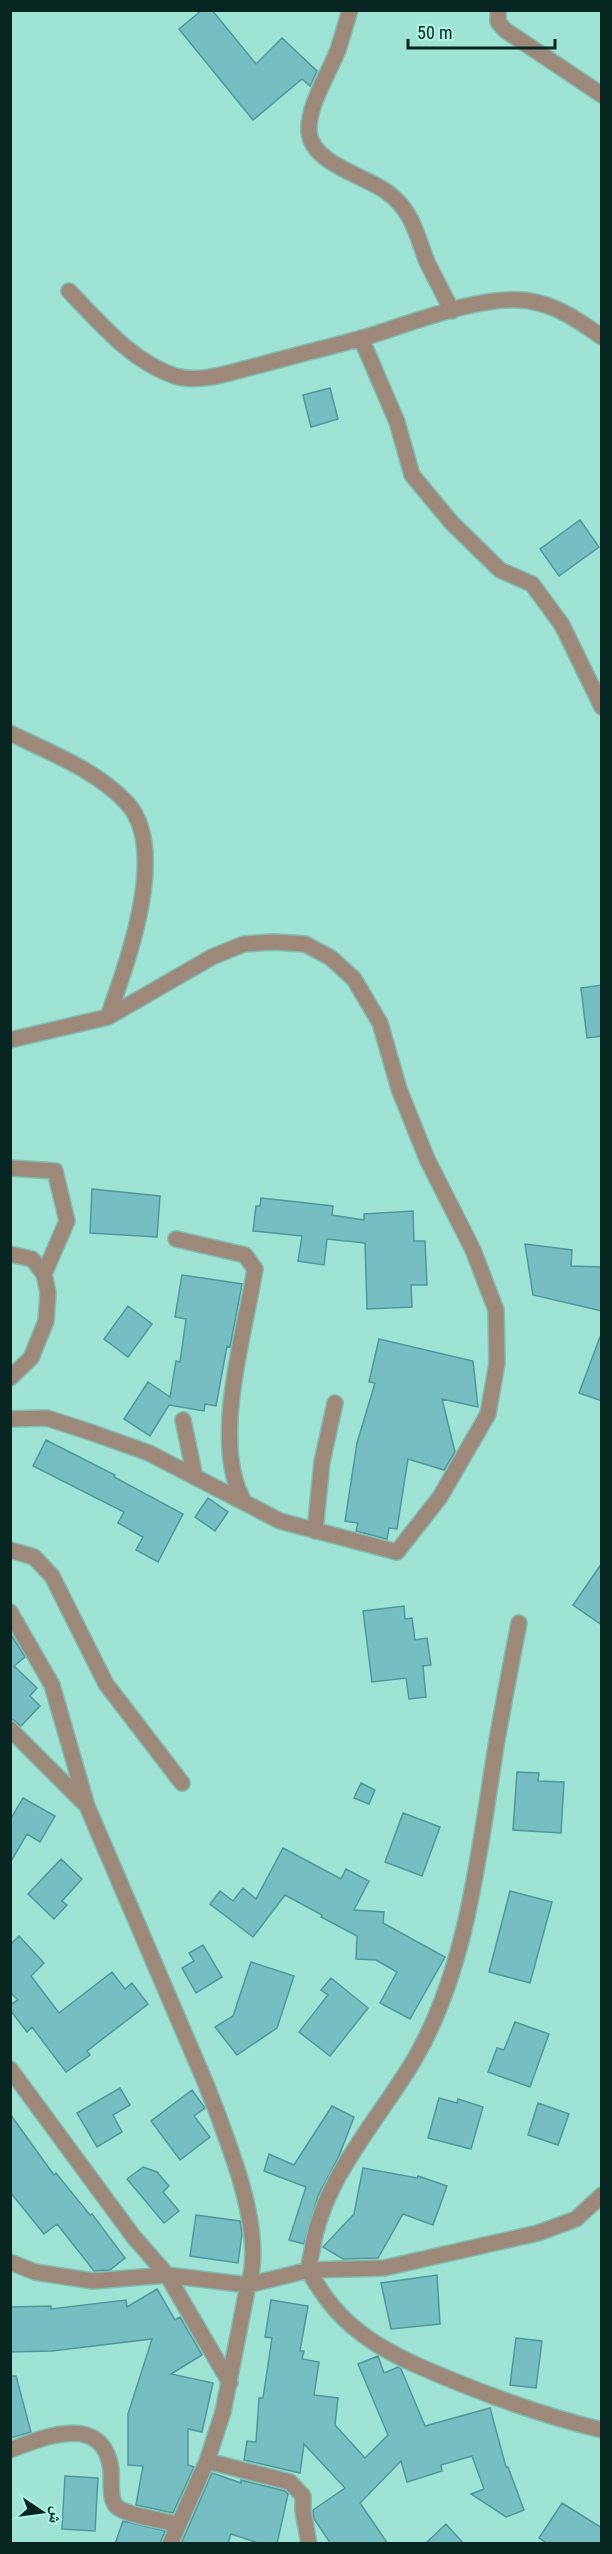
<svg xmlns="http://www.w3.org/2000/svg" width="612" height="2554" font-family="'Roboto Condensed','Noto Naskh Arabic',sans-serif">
<rect width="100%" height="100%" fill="#9fe3d5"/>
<path fill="#76bec1" stroke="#50979b" stroke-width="1.5" d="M 202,10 L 212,10 L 256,64 L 282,38 L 317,71 L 311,84 L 310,86 L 302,79 L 253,120 L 179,29 Z
M 330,388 L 338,419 L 311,427 L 303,395 Z
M 580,520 L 599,547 L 559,576 L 540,549 Z
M 602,985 L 602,1036 L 587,1038 L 581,988 Z
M 92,1189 L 160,1196 L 157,1237 L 90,1233 Z
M 261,1198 L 333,1206 L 332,1215 L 364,1220 L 364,1214 L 413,1211 L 414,1241 L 425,1241 L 427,1285 L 411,1285 L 412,1307 L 367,1309 L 365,1243 L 327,1239 L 324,1265 L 298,1261 L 302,1236 L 253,1231 L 256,1206 L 260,1206 Z
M 525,1244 L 572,1250 L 571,1266 L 602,1267 L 602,1311 L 533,1295 Z
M 182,1275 L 242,1284 L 230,1347 L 227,1346 L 216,1406 L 205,1404 L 204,1411 L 169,1405 L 150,1436 L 124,1419 L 148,1382 L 170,1397 L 176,1361 L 180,1362 L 186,1319 L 175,1317 Z
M 128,1306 L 152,1324 L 128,1357 L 104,1339 Z
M 600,1337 L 602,1338 L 602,1401 L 579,1393 Z
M 379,1339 L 473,1361 L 478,1407 L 442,1399 L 455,1452 L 444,1470 L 408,1459 L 397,1529 L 389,1528 L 387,1539 L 356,1531 L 358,1523 L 345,1521 L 357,1443 L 375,1383 L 369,1382 Z
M 46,1440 L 115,1475 L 114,1477 L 183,1514 L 158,1562 L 136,1550 L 143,1537 L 118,1523 L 124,1512 L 33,1466 Z
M 208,1498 L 228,1512 L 215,1531 L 195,1517 Z
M 602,1563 L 602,1625 L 573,1605 Z
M 404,1606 L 405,1619 L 412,1618 L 415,1640 L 427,1638 L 431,1665 L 423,1666 L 426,1697 L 409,1699 L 406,1678 L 372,1682 L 363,1611 Z
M 10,1633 L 25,1657 L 14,1666 L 37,1688 L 30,1696 L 40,1706 L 21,1726 L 10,1717 Z
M 517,1772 L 539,1773 L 538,1781 L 564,1782 L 561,1833 L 513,1830 Z
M 361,1783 L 375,1790 L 369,1804 L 354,1798 Z
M 23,1798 L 55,1816 L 40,1842 L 27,1834 L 10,1863 L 10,1820 Z
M 403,1813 L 440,1827 L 422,1876 L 385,1862 Z
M 283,1848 L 341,1879 L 346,1869 L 369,1881 L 354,1910 L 384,1912 L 383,1923 L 445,1957 L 410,2019 L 380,2003 L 397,1972 L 376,1960 L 356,1959 L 357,1936 L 321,1917 L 322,1915 L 285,1895 L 253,1937 L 210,1904 L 220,1891 L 233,1901 L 243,1888 L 256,1899 Z
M 61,1859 L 82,1879 L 62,1901 L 67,1905 L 54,1919 L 28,1894 Z
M 510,1891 L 552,1902 L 530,1983 L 489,1972 Z
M 19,1936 L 44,1963 L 31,1976 L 59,2013 L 112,1972 L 125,1989 L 132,1983 L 148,2004 L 87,2051 L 90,2055 L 66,2072 L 32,2027 L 27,2032 L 10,2010 L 10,2005 L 18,2000 L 10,1992 L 10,1945 Z
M 203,1945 L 222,1977 L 196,1993 L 182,1968 L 194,1961 L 189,1953 Z
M 251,1962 L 294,1976 L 277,2028 L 237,2055 L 215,2027 L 233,2016 Z
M 331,1978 L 368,2008 L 330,2056 L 299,2032 L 328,1995 L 321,1990 Z
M 515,2022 L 549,2034 L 530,2087 L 488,2072 L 497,2048 L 504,2050 Z
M 120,2088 L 130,2105 L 113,2115 L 122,2132 L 97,2147 L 77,2113 Z
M 192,2090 L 205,2108 L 194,2116 L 210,2137 L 180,2160 L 151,2121 Z
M 439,2098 L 457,2103 L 458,2099 L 483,2107 L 471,2149 L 428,2138 Z
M 538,2103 L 569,2114 L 558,2145 L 528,2135 Z
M 332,2106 L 354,2117 L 339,2156 L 318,2196 L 304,2244 L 289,2240 L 306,2187 L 264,2171 L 269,2154 L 294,2165 Z
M 10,2114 L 54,2175 L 56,2173 L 90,2215 L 92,2214 L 125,2258 L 110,2270 L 94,2271 L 57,2224 L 44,2234 L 10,2192 Z
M 143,2167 L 157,2172 L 169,2186 L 163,2192 L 179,2211 L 164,2223 L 127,2179 Z
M 363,2168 L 417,2178 L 418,2176 L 447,2186 L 433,2225 L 403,2214 L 378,2258 L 343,2259 L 323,2247 L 354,2214 Z
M 196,2215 L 240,2221 L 242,2234 L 238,2263 L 190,2256 Z
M 437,2275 L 440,2324 L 391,2329 L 381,2283 Z
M 157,2289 L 175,2320 L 180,2317 L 202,2355 L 171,2374 L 213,2383 L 202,2432 L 188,2429 L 188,2465 L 194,2467 L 173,2513 L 136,2505 L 143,2466 L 128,2465 L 128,2414 L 152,2339 L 52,2351 L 10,2352 L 10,2307 L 51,2306 L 51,2309 L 126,2300 L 127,2307 Z
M 271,2300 L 308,2306 L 300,2351 L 304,2351 L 302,2359 L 319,2362 L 314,2395 L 338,2398 L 335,2425 L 365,2458 L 388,2435 L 358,2364 L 378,2356 L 384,2373 L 398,2367 L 401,2369 L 425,2426 L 490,2408 L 506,2467 L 508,2467 L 524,2510 L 506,2517 L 471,2494 L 484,2489 L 472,2456 L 441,2465 L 442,2471 L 407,2482 L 401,2461 L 360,2503 L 388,2544 L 331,2544 L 314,2519 L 313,2510 L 345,2488 L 304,2444 L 300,2473 L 244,2460 L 247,2441 L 256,2442 L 259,2398 L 263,2398 L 272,2338 L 265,2337 Z
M 516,2338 L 542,2341 L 536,2388 L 510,2385 Z
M 10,2376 L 16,2376 L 31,2432 L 10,2438 Z
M 212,2473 L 241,2483 L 241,2480 L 285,2491 L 288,2494 L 277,2544 L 261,2544 L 231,2534 L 228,2544 L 181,2544 Z
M 65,2476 L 98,2478 L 95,2531 L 62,2529 Z
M 562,2503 L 602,2528 L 602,2544 L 548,2544 L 539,2538 Z
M 123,2521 L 165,2531 L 160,2544 L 115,2544 Z
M 446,2524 L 464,2544 L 425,2544 Z"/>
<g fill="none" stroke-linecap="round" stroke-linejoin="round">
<g stroke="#81bdb1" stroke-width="18">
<path id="minor" d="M 350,10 C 346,24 342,37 338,50 C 329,73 307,107 309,132 C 312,164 366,176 387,192 C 413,211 416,234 427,262 C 435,278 444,295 452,311
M 498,10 L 498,22 L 505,30 L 602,95
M 69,291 C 99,322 132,362 175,376 C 202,384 234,371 260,365 C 295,355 331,347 366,337 C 409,324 485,293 529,301 C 557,305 579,321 602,337
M 361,338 L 397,422 L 412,475 L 451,522 L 500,570 L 532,584 L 562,625 L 602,707
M 10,733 C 51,753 96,770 127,803 C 170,850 126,965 108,1017
M 10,1040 L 108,1017 L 212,957 L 244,944 L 273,942 L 305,944 L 331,958 L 354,979 L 380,1023 L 399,1089 L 427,1159 L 473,1250 L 496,1310 L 497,1363 L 488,1414 L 440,1497 L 397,1552 L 280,1521 L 149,1453 L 93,1433 L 47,1418 L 10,1419
M 10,1168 L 55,1171 L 67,1221 L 44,1274
M 176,1239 L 245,1255 L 255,1269 C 245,1330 219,1417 234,1476 C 236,1485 240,1494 244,1502
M 10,1254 L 32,1259 L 44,1274 L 48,1293 L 46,1321 L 31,1358 L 10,1378
M 183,1420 L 195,1477
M 315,1531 L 322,1462 L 335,1403
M 10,1550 L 34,1557 L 52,1576 L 106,1684 L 182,1783
M 10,1612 L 52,1685 L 87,1806 L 206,2084 C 226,2136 267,2233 248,2285 L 223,2412 L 207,2461 L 170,2544
M 519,1623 C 511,1664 503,1705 496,1746 C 479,1850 468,1968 414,2060 C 378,2121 322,2179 312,2251 C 311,2256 308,2266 309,2271 C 311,2277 317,2284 320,2289 C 352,2340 405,2361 459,2383 C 506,2402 552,2418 602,2430
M 10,1729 L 84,1803
M 10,2069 L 133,2236 L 167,2275 L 230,2383
M 10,2262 L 35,2272 L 93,2281 L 167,2275 L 248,2285 L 309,2270 L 384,2268 L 538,2233 L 576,2219 L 602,2195
M 10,2450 C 46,2436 104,2413 111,2470 C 112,2481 109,2498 116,2506 C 124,2515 165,2521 178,2524
M 207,2461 L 290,2482 L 303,2496 L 303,2511 L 309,2544"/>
</g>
<use href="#minor" stroke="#9c897a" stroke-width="15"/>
</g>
<rect width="612" height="2554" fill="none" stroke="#082621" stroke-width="24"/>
<g transform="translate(42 2512) rotate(103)" stroke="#acf1e2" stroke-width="4.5" paint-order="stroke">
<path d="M0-4.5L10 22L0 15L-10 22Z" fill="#082621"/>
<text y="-9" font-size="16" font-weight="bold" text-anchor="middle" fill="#082621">ش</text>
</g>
<path d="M408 39v9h147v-9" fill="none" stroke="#082621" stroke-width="3"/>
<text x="417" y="39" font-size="18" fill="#082621" stroke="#acf1e2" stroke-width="4.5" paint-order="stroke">50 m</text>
</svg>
